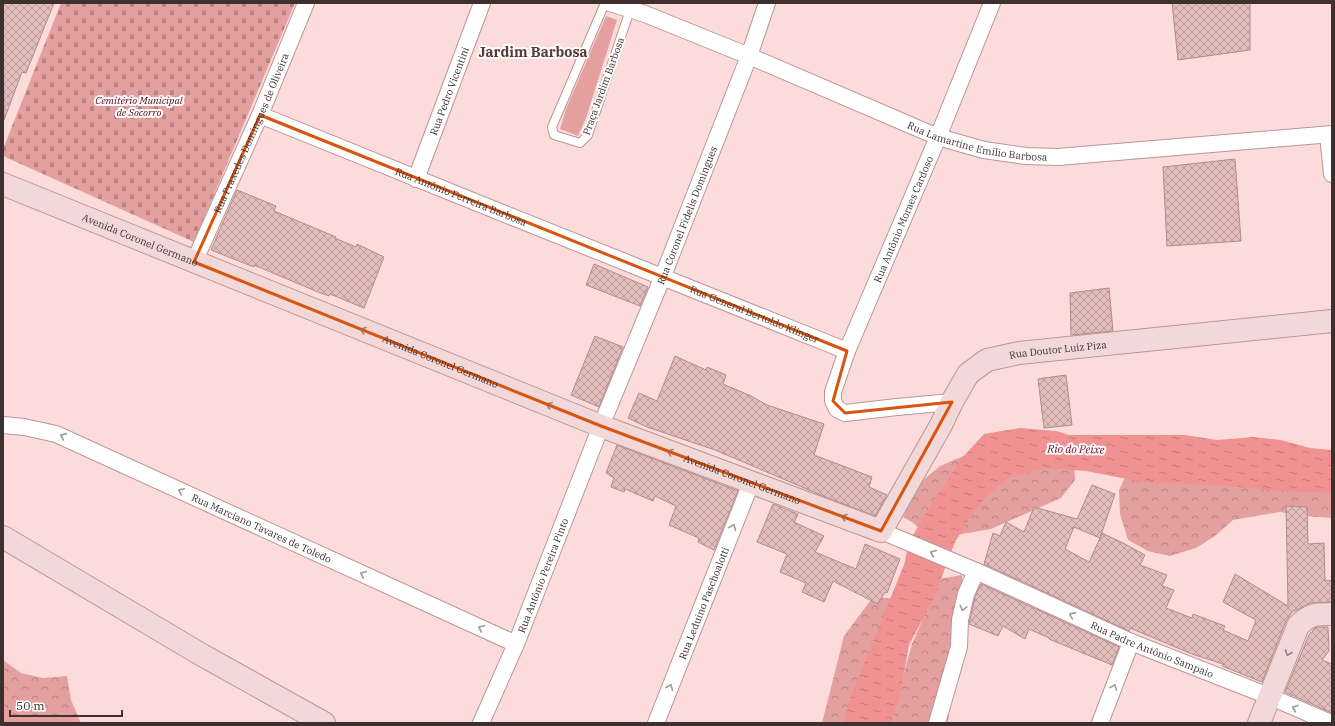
<svg xmlns="http://www.w3.org/2000/svg" width="1335" height="726" font-family="'IBM Plex Serif',serif">
<defs>
<pattern id="forest-crowns" width="20" height="18" patternUnits="userSpaceOnUse"><rect width="20" height="18" fill="#e4a09f"/><path d="M2 6a3 3 0 1 1 6 0M12 15a3 3 0 1 1 6 0" fill="none" stroke="#ba8382"/></pattern>
<pattern id="cemetery-stones" width="16" height="16" patternUnits="userSpaceOnUse"><rect width="16" height="16" fill="#e4a09f"/><path d="M2 7V4a2 2 0 0 1 4 0v3zM10 15v-3a2 2 0 0 1 4 0v3z" fill="#ba8382"/></pattern>
<pattern id="water-ripples" width="26" height="14" patternUnits="userSpaceOnUse"><rect width="26" height="14" fill="#f19292"/><path d="M2 4q2-2 4 0t4 0M15 11q2-2 4 0t4 0" fill="none" stroke="#c57878"/></pattern>
<pattern id="building-cross-hatch" width="8" height="8" patternUnits="userSpaceOnUse"><rect width="8" height="8" fill="#e3bdbc"/><path d="M0 0l8 8M0 8l8-8" fill="none" stroke="#b99a99"/></pattern>
</defs>
<rect width="100%" height="100%" fill="#fcdcdb"/>
<path fill="#e4a09f" d="M 606,16 L 617,20 L 586,118 L 578,136 L 560,129 L 566,109 Z"/>
<path fill="url(#forest-crowns)" d="M 1032,443 L 1074,457 L 1075,480 L 1061,498 L 991,529 L 945,537 L 923,532 L 912,522 L 903,517 L 922,481 L 940,466 L 963,456 Z
M 1128,471 L 1332,476 L 1332,518 L 1305,516 L 1280,512 L 1233,520 L 1215,536 L 1196,548 L 1170,556 L 1148,551 L 1128,540 L 1120,514 L 1119,490 Z
M 962,575 L 963,599 L 947,692 L 949,718 L 947,723 L 890,723 L 912,644 L 922,621 L 927,599 L 939,579 Z
M 873,597 L 897,599 L 857,723 L 822,723 L 844,636 Z
M 3,660 L 21,673 L 43,678 L 67,676 L 71,700 L 81,723 L 3,723 Z"/>
<path fill="url(#cemetery-stones)" d="M 61,3 L 295,3 L 194,242 L 3,156 L 3,149 Z"/>
<path fill="url(#water-ripples)" d="M 1020,428 L 1056,431 L 1069,435 L 1185,435 L 1217,440 L 1253,437 L 1281,440 L 1310,448 L 1332,450 L 1332,493 L 1268,490 L 1230,486 L 1142,482 L 1086,471 L 1047,468 L 1011,477 L 988,494 L 968,521 L 955,542 L 933,600 L 909,645 L 900,695 L 891,723 L 843,723 L 849,701 L 905,562 L 908,543 L 935,499 L 962,458 L 984,434 Z"/>
<path fill="url(#building-cross-hatch)" stroke="#b08c8b" fill-rule="evenodd" d="M 3,3 L 54,3 L 26,73 L 22,72 L 4,120 Z
M 1172,3 L 1250,3 L 1250,50 L 1178,60 Z
M 1235,159 L 1241,241 L 1167,246 L 1163,167 Z
M 237,190 L 276,206 L 274,211 L 336,237 L 335,238 L 356,247 L 357,244 L 384,257 L 364,308 L 330,294 L 329,296 L 318,292 L 254,265 L 254,267 L 211,250 Z
M 594,264 L 648,287 L 640,306 L 586,285 Z
M 1109,288 L 1113,331 L 1071,335 L 1070,293 Z
M 595,336 L 623,347 L 599,407 L 571,395 Z
M 675,356 L 706,370 L 707,367 L 726,375 L 723,384 L 751,396 L 767,405 L 824,424 L 814,455 L 872,477 L 869,487 L 887,495 L 875,516 L 823,496 L 715,450 L 647,427 L 628,418 L 639,393 L 657,401 Z
M 1066,375 L 1072,425 L 1044,428 L 1038,379 Z
M 617,445 L 738,491 L 714,550 L 698,542 L 699,538 L 669,525 L 676,506 L 655,496 L 653,501 L 625,489 L 624,492 L 611,487 L 614,478 L 606,473 Z
M 1092,485 L 1115,494 L 1100,538 L 1102,533 L 1123,543 L 1145,555 L 1140,565 L 1167,575 L 1162,586 L 1174,590 L 1166,608 L 1192,618 L 1193,614 L 1225,626 L 1223,630 L 1248,641 L 1256,620 L 1223,602 L 1235,574 L 1288,606 L 1286,506 L 1307,507 L 1308,544 L 1324,543 L 1325,580 L 1332,581 L 1332,602 L 1310,603 L 1297,610 L 1293,611 L 1286,621 L 1262,682 L 1222,666 L 1223,664 L 1192,654 L 1130,628 L 1129,631 L 984,564 L 993,533 L 1000,536 L 1006,522 L 1024,532 L 1034,507 L 1077,519 ZM 1074,527 L 1100,538 L 1089,562 L 1065,549 Z
M 773,504 L 798,514 L 794,522 L 824,536 L 815,552 L 856,569 L 865,544 L 900,559 L 887,593 L 885,592 L 878,604 L 833,581 L 824,602 L 802,592 L 806,583 L 780,572 L 787,554 L 757,542 Z
M 981,584 L 1119,647 L 1112,665 L 1049,639 L 1049,638 L 1029,629 L 1025,639 L 1003,626 L 998,636 L 969,624 L 975,597 Z
M 1319,627 L 1328,627 L 1329,651 L 1322,660 L 1332,664 L 1332,713 L 1285,692 L 1309,635 L 1315,628 Z"/>
<g fill="none" stroke-linecap="round" stroke-linejoin="round">
<g stroke="#bb9695" stroke-width="10">
<path id="lane" d="M 605,3 L 552,127 L 554,135 L 580,143 L 588,135 L 631,7"/>
</g>
<g stroke="#bb9695" stroke-width="18">
<g id="street">
<path id="s1" d="M 610,3 L 645,14 L 749,56 L 938,137 L 984,150 L 1026,156 L 1058,157 L 1332,134"/>
<path id="s2" d="M 260,115 C 455,195 652,272 847,351"/>
<path d="M 1328,135 L 1332,174"/>
<path id="s3" d="M 416,179 L 482,3"/>
<path id="s4" d="M 194,262 L 260,115 L 306,3"/>
<path id="s5" d="M 952,402 L 897,407 L 845,413 L 837,409 L 833,401 L 833,392 L 847,351 L 938,137 L 992,3"/>
<path id="s6" d="M 3,425 L 24,427 L 56,434 L 516,644"/>
<path id="s7" d="M 881,531 L 976,571 L 1131,642 L 1271,697 L 1331,723"/>
<path id="s8" d="M 481,723 L 516,644 L 601,426 L 663,276 L 749,56 L 767,3"/>
<path id="s9" d="M 656,723 L 751,483"/>
<path d="M 937,723 L 959,647 L 960,620 L 966,594 L 976,571"/>
<path d="M 1100,723 L 1131,642"/>
</g>
</g>
<g stroke="#bb9695" stroke-width="24">
<g id="secondary">
<path id="s10" d="M 3,184 L 601,426 L 881,531 L 941,425 L 952,402 L 968,374 L 987,360 L 1019,353 L 1332,321"/>
<path d="M 3,537 L 202,655 L 324,723"/>
<path d="M 1259,723 L 1298,626 C 1309,614 1316,614 1332,614"/>
</g>
</g>
<use href="#lane" stroke="#fff" stroke-width="8"/>
<use href="#street" stroke="#fff" stroke-width="16"/>
<use href="#secondary" stroke="#f2d8d8" stroke-width="22"/>
</g>
<defs><path id="oneway-chevron" d="M-2-3.5L2.5 0L-2 3.5" fill="none" stroke-width="1.6" stroke-linecap="round" stroke-linejoin="round"/></defs>
<g stroke="#988484">
<use href="#oneway-chevron" transform="translate(363 330) rotate(-158)"/>
<use href="#oneway-chevron" transform="translate(549 405) rotate(-158)"/>
<use href="#oneway-chevron" transform="translate(670 452) rotate(-159)"/>
<use href="#oneway-chevron" transform="translate(844 517) rotate(-159)"/>
<use href="#oneway-chevron" transform="translate(1288 653) rotate(112)"/>
</g>
<g stroke="#9f9898">
<use href="#oneway-chevron" transform="translate(63 436) rotate(-156)"/>
<use href="#oneway-chevron" transform="translate(181 491) rotate(-155)"/>
<use href="#oneway-chevron" transform="translate(733 527) rotate(-68)"/>
<use href="#oneway-chevron" transform="translate(933 553) rotate(-157)"/>
<use href="#oneway-chevron" transform="translate(363 574) rotate(-155)"/>
<use href="#oneway-chevron" transform="translate(963 608) rotate(104)"/>
<use href="#oneway-chevron" transform="translate(1072 615) rotate(-156)"/>
<use href="#oneway-chevron" transform="translate(481 628) rotate(-155)"/>
<use href="#oneway-chevron" transform="translate(670 687) rotate(-68)"/>
<use href="#oneway-chevron" transform="translate(1114 687) rotate(-69)"/>
<use href="#oneway-chevron" transform="translate(1295 708) rotate(-157)"/>
</g>
<path fill="none" stroke="#d75510" stroke-width="3" stroke-linejoin="round" d="M 260,115 L 847,351 L 833,401 L 845,413 L 952,402 L 881,531 L 601,426 L 194,262 Z"/>
<g text-anchor="middle" stroke-width="4" stroke-linejoin="round" paint-order="stroke">
<g font-size="10" fill="#3f3030" stroke="#fff">
<text transform="translate(603 86) rotate(-70)" y="4">Praça Jardim Barbosa</text>
<text dy="4" stroke="none"><textPath href="#s3" startOffset="94">Rua Pedro Vicentini</textPath></text>
<text dy="4" stroke="none"><textPath href="#s4" startOffset="141">Rua Praxedes Domingues de Oliveira</textPath></text>
<text dy="4" stroke="none"><textPath href="#s1" startOffset="394">Rua Lamartine Emilio Barbosa</textPath></text>
<text dy="4" stroke="none"><textPath href="#s2" startOffset="217">Rua Antônio Ferreira Barbosa</textPath></text>
<text dy="4" stroke="none"><textPath href="#s8" startOffset="548">Rua Coronel Fidelis Domingues</textPath></text>
<text dy="4" stroke="none"><textPath href="#s5" startOffset="321">Rua Antônio Moraes Cardoso</textPath></text>
<text dy="4" stroke="none"><textPath href="#s10" startOffset="148">Avenida Coronel Germano</textPath></text>
<text dy="4" stroke="none"><textPath href="#s2" startOffset="533">Rua General Bertoldo Klinger</textPath></text>
<text dy="4" stroke="none"><textPath href="#s10" startOffset="1219">Rua Doutor Luiz Piza</textPath></text>
<text dy="4" stroke="none"><textPath href="#s10" startOffset="472">Avenida Coronel Germano</textPath></text>
<text dy="4" stroke="none"><textPath href="#s10" startOffset="796">Avenida Coronel Germano</textPath></text>
<text dy="4" stroke="none"><textPath href="#s6" startOffset="280">Rua Marciano Tavares de Toledo</textPath></text>
<text dy="4" stroke="none"><textPath href="#s8" startOffset="160">Rua Antônio Pereira Pinto</textPath></text>
<text dy="4" stroke="none"><textPath href="#s9" startOffset="129">Rua Leduino Paschoalotti</textPath></text>
<text dy="4" stroke="none"><textPath href="#s7" startOffset="296">Rua Padre Antônio Sampaio</textPath></text>
</g>
<g font-size="10" font-style="italic" fill="#570011" stroke="#fff">
<text x="139" y="104">Cemitério Municipal<tspan x="139" dy="12">de Socorro</tspan></text>
</g>
<g font-size="11" font-style="italic" fill="#76001a" stroke="#fff">
<text transform="translate(1076 449) rotate(1)" y="4">Rio do Peixe</text>
</g>
<g font-size="14" font-weight="bold" fill="#563837" stroke="#fff">
<text x="533" y="57">Jardim Barbosa</text>
</g>
</g>
<rect width="1335" height="726" fill="none" stroke="#3f3030" stroke-width="8"/>
<path d="M10 710v6h112v-6" fill="none" stroke="#3f3030" stroke-width="2"/>
<text x="16" y="710" font-size="12" fill="#3f3030" stroke="#ffffff" stroke-width="3" paint-order="stroke">50 m</text>
</svg>
